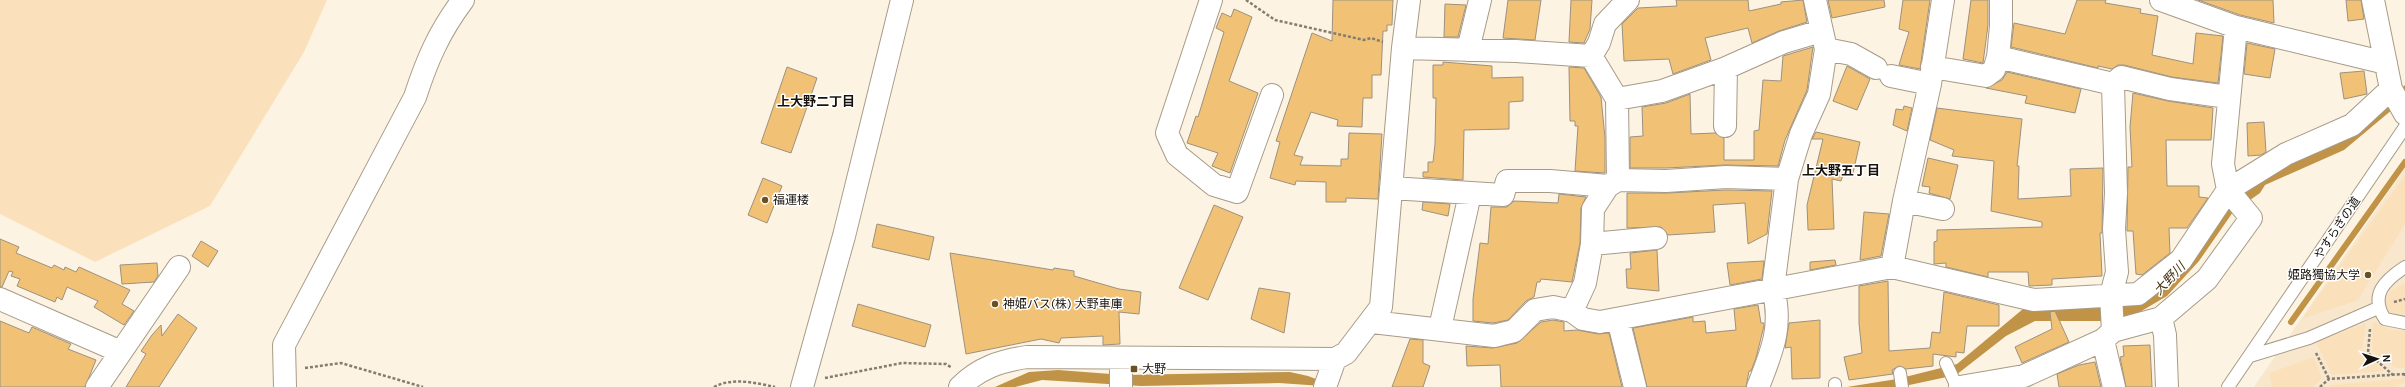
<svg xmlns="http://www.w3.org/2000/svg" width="2405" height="387" font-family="Karla,'Noto Sans JP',sans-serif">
<rect width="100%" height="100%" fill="#fdf3e2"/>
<path fill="#f8e7cc" d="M 2405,168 L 2405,387 L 2254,387 L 2258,381 Z"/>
<path fill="#fae1bc" d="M 0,0 L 327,0 L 304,52 L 210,206 L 95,262 L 0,214 Z
M 2405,175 L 2405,224 L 2358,300 L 2302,319 Z
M 2405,283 L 2405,314 L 2389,314 L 2384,301 L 2392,290 Z
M 2373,322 L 2393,330 L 2405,330 L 2405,368 L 2396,368 L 2372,351 Z
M 2366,323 L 2362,350 L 2384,371 L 2332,375 L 2316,342 Z
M 2314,357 L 2322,378 L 2313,387 L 2272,387 L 2269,373 Z
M 2405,375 L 2405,382 L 2394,387 L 2329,387 L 2331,385 L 2400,379 Z"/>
<path fill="#c09346" d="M 2405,85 L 2405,99 L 2344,150 L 2265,185 L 2260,193 L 2233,212 L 2199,261 L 2167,296 L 2138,313 L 2107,321 L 2035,321 L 2006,336 L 1956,375 L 1900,387 L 1847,387 L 1897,379 L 1957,364 L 2023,309 L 2123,304 L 2227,204 L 2387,102 Z
M 1058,370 L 1124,375 L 1290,372 L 1308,376 L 1337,387 L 1279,383 L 1141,386 L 1042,380 L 1015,387 L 995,387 L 1029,372 Z"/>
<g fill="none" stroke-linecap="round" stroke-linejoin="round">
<path stroke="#c09346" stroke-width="6" d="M 2291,322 L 2405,162"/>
</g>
<path fill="#f1c276" stroke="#9d917e" d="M 1333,0 L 1393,0 L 1392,25 L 1387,25 L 1387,31 L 1383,31 L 1381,75 L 1372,75 L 1372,98 L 1363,98 L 1362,127 L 1337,126 L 1338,120 L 1311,112 L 1294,155 L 1303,157 L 1300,165 L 1341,166 L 1341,159 L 1348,159 L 1349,133 L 1382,134 L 1378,199 L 1346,198 L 1346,202 L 1326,202 L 1326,182 L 1296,181 L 1295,185 L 1270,178 L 1280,142 L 1276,141 L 1312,33 L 1332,41 Z
M 1508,0 L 1541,0 L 1535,40 L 1503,38 Z
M 1571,0 L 1592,0 L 1590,29 L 1584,43 L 1569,42 Z
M 1676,0 L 1748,0 L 1749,11 L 1781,4 L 1781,2 L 1803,0 L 1807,22 L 1779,31 L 1752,43 L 1748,28 L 1705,38 L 1711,60 L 1673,74 L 1669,59 L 1624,61 L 1622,24 L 1638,8 L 1677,6 Z
M 1828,0 L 1884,0 L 1885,7 L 1832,18 Z
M 1903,0 L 1930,0 L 1920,69 L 1899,65 L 1909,32 L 1899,29 Z
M 1971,0 L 1988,0 L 1988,25 L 1983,63 L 1963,59 Z
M 2077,0 L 2106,0 L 2105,3 L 2141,9 L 2140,13 L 2158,16 L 2152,55 L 2193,64 L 2196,33 L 2223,36 L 2218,83 L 2172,77 L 2124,65 L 2118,65 L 2112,69 L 2098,66 L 2098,68 L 2011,47 L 2014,23 L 2065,34 Z
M 2198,0 L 2273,0 L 2274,23 L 2240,15 Z
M 2346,0 L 2361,0 L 2364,19 L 2348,21 Z
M 1445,4 L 1466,5 L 1458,37 L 1444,37 Z
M 1234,9 L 1252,17 L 1229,81 L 1258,93 L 1230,173 L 1212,166 L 1218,153 L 1187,143 L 1196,116 L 1198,117 L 1224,32 L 1216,28 L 1222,13 L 1231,17 Z
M 2247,43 L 2275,49 L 2270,78 L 2244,74 Z
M 1813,47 L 1807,90 L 1785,140 L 1778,166 L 1725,165 L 1666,168 L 1630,168 L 1630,137 L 1643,136 L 1642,107 L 1666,103 L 1690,94 L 1691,134 L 1715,133 L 1724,138 L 1724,160 L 1754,160 L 1754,131 L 1759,130 L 1763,80 L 1781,81 L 1783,56 Z
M 1443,62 L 1492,66 L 1492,78 L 1523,77 L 1523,101 L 1509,102 L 1509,129 L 1464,130 L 1463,180 L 1423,177 L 1423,172 L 1428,172 L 1428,162 L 1433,162 L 1435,144 L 1436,98 L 1433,98 L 1433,65 L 1443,65 Z
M 1847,66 L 1870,79 L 1857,110 L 1833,101 Z
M 787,67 L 817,78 L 791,153 L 761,143 Z
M 1569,67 L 1584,68 L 1601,97 L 1605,138 L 1605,173 L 1575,171 L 1578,126 L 1575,126 L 1575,121 L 1570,121 Z
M 2364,71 L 2367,94 L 2344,99 L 2340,73 Z
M 2007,72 L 2081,89 L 2075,113 L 2025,103 L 2027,96 L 1986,88 L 2002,80 Z
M 2133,93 L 2168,101 L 2213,108 L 2211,140 L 2166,140 L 2167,186 L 2199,186 L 2199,197 L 2208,198 L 2187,228 L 2169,228 L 2170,253 L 2142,275 L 2136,274 L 2133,231 L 2127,231 L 2127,229 L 2128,167 L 2132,167 L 2130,127 Z
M 1904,106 L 1912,108 L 1907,131 L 1893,125 L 1896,109 L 1903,110 Z
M 1937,108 L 2022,119 L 2017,166 L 2019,166 L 2018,199 L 2071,196 L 2070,169 L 2103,168 L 2102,233 L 2100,233 L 2102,276 L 2052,279 L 2052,285 L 2029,286 L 2028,272 L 1988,272 L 1988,277 L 1946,267 L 1946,263 L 1934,264 L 1934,242 L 1937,241 L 1937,230 L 2042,227 L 2042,222 L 1991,211 L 1994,161 L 1952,156 L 1954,150 L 1930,140 Z
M 2264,122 L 2266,152 L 2261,155 L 2248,156 L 2247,123 Z
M 1816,132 L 1860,142 L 1853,173 L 1844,172 L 1841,181 L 1832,179 L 1834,229 L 1808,230 L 1807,205 L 1823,139 L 1812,139 Z
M 1928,158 L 1958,165 L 1950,199 L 1929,193 L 1930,187 L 1922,186 Z
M 763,178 L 782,186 L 767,223 L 748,215 Z
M 1726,190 L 1772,191 L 1767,234 L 1748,244 L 1745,203 L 1713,205 L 1715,232 L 1668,235 L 1661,227 L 1627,228 L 1627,193 L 1667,193 Z
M 1559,194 L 1586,197 L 1581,208 L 1580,243 L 1572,282 L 1541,279 L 1540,282 L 1537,282 L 1534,297 L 1526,301 L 1508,320 L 1493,323 L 1473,321 L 1473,299 L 1480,243 L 1488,244 L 1491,207 L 1507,207 L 1514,201 L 1558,203 Z
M 1423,202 L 1450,204 L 1448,216 L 1422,210 Z
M 1214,205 L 1243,217 L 1208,300 L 1179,288 Z
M 1864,212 L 1889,214 L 1881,256 L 1860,260 Z
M 877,224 L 934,237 L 929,260 L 872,247 Z
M 0,239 L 19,247 L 16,253 L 52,268 L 54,265 L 64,270 L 65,267 L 76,272 L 79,267 L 130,290 L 122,304 L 134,311 L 124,325 L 94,307 L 98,301 L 67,287 L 62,300 L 57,297 L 55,302 L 17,286 L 20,279 L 11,276 L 13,272 L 9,271 L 2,287 L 0,287 Z
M 201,241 L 218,251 L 208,267 L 192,256 Z
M 1657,250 L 1659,291 L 1627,288 L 1626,269 L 1631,269 L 1630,253 Z
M 950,253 L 1053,270 L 1054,268 L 1074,271 L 1074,276 L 1119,289 L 1141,292 L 1139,314 L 1119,312 L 1120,344 L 1103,345 L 1103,336 L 1061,338 L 1059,343 L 1041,339 L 966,354 Z
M 1835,260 L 1836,265 L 1810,270 L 1810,262 Z
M 1764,261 L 1762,279 L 1730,285 L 1727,263 Z
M 157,263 L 158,276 L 154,282 L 122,284 L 120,265 Z
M 1888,281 L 1889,351 L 1930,348 L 1932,332 L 1940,333 L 1944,292 L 1999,305 L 1999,326 L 1967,326 L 1964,353 L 1956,352 L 1956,357 L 1933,354 L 1933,366 L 1906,369 L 1899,366 L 1892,370 L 1893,374 L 1849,380 L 1844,357 L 1862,353 L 1859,323 L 1859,286 Z
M 1259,288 L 1290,293 L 1284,333 L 1251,319 Z
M 858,304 L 931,325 L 925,347 L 852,326 Z
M 1758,305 L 1761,323 L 1764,323 L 1764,326 L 1756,358 L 1751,371 L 1749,371 L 1746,387 L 1647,387 L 1633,328 L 1693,317 L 1693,322 L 1705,321 L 1706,333 L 1736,330 L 1734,309 Z
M 2055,311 L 2069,342 L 2022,363 L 2015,347 L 2052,329 L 2050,312 Z
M 178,314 L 197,328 L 159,387 L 126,387 L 146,354 L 141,351 L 152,335 L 161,325 L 162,336 Z
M 1553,320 L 1564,322 L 1564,331 L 1577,330 L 1598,334 L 1609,333 L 1622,387 L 1501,387 L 1500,365 L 1467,366 L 1466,346 L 1493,348 L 1517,343 L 1541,322 Z
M 1820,320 L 1820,378 L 1792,379 L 1791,347 L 1785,348 L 1789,323 Z
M 0,321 L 29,333 L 32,327 L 71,344 L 68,349 L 96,360 L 85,387 L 0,387 Z
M 1410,339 L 1423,340 L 1423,363 L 1430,366 L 1423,387 L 1392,387 Z
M 2150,345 L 2152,387 L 2126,387 L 2120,357 L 2124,356 L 2123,346 Z
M 2095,362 L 2101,387 L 2059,387 L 2057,374 L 2079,365 Z"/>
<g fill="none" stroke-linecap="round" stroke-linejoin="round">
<g stroke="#a79b88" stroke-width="14">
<path id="lane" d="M 2405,267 C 2385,280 2369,295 2385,319 L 2405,323
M 2250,356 L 2309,338 L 2378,308
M 1946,363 L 1957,387
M 1900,373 L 1902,387
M 1835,384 L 1835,387
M 2228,387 L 2405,127"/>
</g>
<g stroke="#a79b88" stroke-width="24">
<path id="street" d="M 1211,0 L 1167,133 L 1177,155 L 1214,185 L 1237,192 L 1272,95
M 2001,0 L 2001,26 L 1998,57 L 2113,84 L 2121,77 L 2170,89 L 2228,97
M 2161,0 L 2236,27 L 2386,63
M 2373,0 L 2391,89 L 2405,114
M 1403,48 L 1516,51 L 1591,56
M 1826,49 L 1851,54 L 1876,68
M 1468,50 L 1480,0
M 1932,67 L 1986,76 L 1994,70 L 1998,57
M 1891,76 L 1930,84
M 2113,84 L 2116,193 L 2114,229 L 2117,272 L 2111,295 L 2113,331
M 1617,99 L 1662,91 L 1726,68 L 1784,42 L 1821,31
M 1725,126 L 1726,68
M 1618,180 L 1666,181 L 1726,177 L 1787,179
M 1391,188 L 1503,195 L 1507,181 L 1550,181 L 1608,186
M 1904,201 L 1943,209
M 1592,244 L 1656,238
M 1892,267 L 1904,201 L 1930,84 L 1943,0
M 0,299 L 121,352
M 1572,311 L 1585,283 L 1592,244 L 1593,209 L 1608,186 L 1618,180 L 1617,99 L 1591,56 L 1599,43 L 1605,24 L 1628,0
M 2161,318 L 2165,335 L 2167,387
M 1618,319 L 1635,387
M 1372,322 L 1494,336 L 1514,331 L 1535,310 L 1553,307 L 1572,311 L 1583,319 L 1600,322 L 1892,267 L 2034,300 L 2138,294 L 2181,260 L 2228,190 L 2286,154 L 2352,125 L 2391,89
M 1440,328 L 1470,194
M 2103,340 L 2114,387
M 1121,359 L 1121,387
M 97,387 L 179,267
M 285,387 L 284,345 L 415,97 C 427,60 439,32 463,0
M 960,387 C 979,368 1000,361 1027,357 L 1335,359 L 1346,353 L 1381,307 L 1403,48 L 1409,0
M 1325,387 L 1335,359
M 1758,387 C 1772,351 1783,327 1773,288 L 1787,179 L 1801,134 L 1819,94 L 1826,49 L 1815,0
M 1960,387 L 2024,376 L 2103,340 L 2113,331 L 2161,318 L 2207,279 L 2251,218 L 2228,190 L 2223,164 L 2236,27"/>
</g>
<g stroke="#a79b88" stroke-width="24">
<path id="secondary" d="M 802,387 L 844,236 L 902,0"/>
</g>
<path stroke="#837c70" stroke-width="2.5" stroke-dasharray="3 2" stroke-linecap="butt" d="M 1246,0 L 1275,20 L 1364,40 L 1371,38 L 1383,42
M 2394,302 L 2405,299
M 2370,329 L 2368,353 L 2393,375
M 2316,353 L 2329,379
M 305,368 L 341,363 L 423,387
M 2405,373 L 2405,377
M 825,378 L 902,363 L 946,364 L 952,368
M 714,387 C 732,377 757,383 775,387
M 2320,387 L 2329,379 L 2404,374"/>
<use href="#lane" stroke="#fff" stroke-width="12"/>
<use href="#street" stroke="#fff" stroke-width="22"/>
<use href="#secondary" stroke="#fff" stroke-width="22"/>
</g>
<g fill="#6b5022" stroke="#fff" stroke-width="1.5">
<circle cx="765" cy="200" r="4"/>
<circle cx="2368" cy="275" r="4"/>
<circle cx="995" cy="304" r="4"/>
<rect x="1130" y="365" width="8" height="8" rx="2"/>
</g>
<g text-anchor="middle" stroke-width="3" stroke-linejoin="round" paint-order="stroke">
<g font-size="12" fill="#17130c" stroke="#fff" text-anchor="start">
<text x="773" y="204">福運楼</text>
<text x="2360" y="279" text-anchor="end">姫路獨協大学</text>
<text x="1003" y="308">神姫バス(株) 大野車庫</text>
<text x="1142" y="373">大野</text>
</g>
<g font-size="12" fill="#17130c" stroke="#fff">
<text transform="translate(2337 228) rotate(-56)" y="4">やすらぎの道</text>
</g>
<g font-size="13" font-weight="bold" fill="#17130c" stroke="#fff">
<text x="816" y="106">上大野二丁目</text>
<text x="1841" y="175">上大野五丁目</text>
</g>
<g font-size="13" font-style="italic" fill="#453211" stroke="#fff">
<text transform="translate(2169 278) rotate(-47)" y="5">大野川</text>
</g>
</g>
<g transform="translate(2377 359) rotate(87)" stroke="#ffffff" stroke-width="3" paint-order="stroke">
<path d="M0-3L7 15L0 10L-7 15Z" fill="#17130c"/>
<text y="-6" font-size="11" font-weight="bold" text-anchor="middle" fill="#17130c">N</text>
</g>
</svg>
